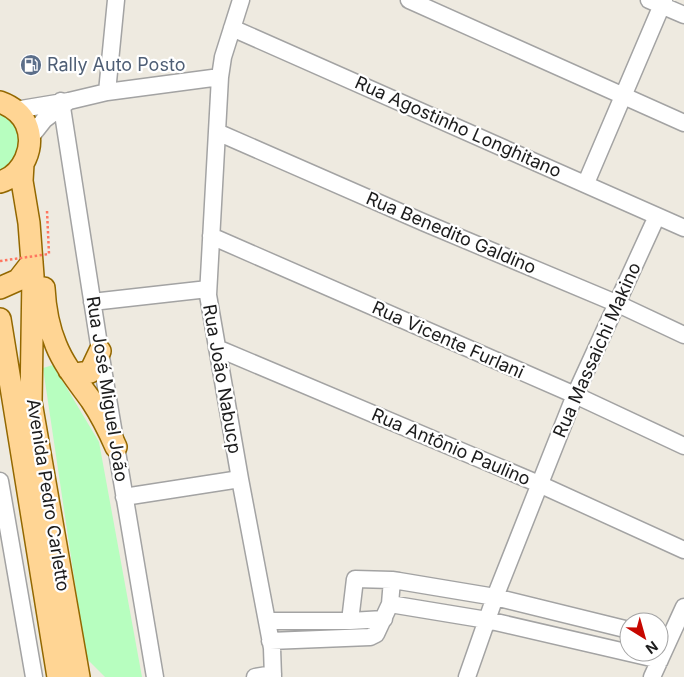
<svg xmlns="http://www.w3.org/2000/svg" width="684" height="677" font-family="Inter,sans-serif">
<rect width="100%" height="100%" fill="#eeeae0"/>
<path fill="#b7febf" d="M 0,105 L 15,114 L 25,152 L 0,178 Z
M 53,365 L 99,442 L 142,677 L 105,677 L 86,658 L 43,368 Z"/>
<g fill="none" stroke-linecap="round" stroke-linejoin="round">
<g stroke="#a3a3a3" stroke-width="19">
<path id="minor" d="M 241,0 L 223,57 L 220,77 L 208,295 L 240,479 L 272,648 L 273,677
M 409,0 L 684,123
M 649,0 L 684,15
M 232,28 L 684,228
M 107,92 L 116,0
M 61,101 L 100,351 L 155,677
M 15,110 L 69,101 L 107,92 L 220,77
M 217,132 L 425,223 L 618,304 L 684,335
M 29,139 L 44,120 L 69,101
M 586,183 L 664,0
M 211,236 L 575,395 L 684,446
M 92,302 L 208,289
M 217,348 L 539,484 L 684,550
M 0,481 L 34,677
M 124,497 L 240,479
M 390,604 L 392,580 L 399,581 L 495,597 L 629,630
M 267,621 L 350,621 L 384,619
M 350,621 L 355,579 L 392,580
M 270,641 L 370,637 L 376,634 L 390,604 L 487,620 L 660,660
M 255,677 L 273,674
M 467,677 L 495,597 L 575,395 L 657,216
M 652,677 L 684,607"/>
</g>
<g stroke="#936800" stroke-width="24">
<path id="major" d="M 0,102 C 11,106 21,113 26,124 C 36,147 23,175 0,182
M 23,164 L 22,181 L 29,223 L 33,276 L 31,402 L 79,677
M 0,288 L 18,280 L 32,262
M 44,288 C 45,308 48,326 56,345 C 64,365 78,382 91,400 C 101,415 109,431 116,447
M 0,319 L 58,677
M 69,370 L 76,374 L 90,372 L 100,351"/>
</g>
<use href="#minor" stroke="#fff" stroke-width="16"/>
<use href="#major" stroke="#ffd594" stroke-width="21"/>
<path stroke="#ff7660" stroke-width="2.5" stroke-dasharray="2.5 2.5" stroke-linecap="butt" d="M 0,261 L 49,254 L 47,211"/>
</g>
<defs>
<g id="fuel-disc" transform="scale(1.125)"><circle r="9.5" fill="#5c6f8a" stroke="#fff"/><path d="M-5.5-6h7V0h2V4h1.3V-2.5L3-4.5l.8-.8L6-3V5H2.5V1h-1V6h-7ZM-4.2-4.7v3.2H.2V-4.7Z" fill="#fff"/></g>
</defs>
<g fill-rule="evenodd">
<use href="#fuel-disc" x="31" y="65"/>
</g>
<g text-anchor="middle" stroke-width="4.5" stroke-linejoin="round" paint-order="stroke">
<g font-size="18" fill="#4e5e75" stroke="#fff" text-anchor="start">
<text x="47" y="71">Rally Auto Posto</text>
</g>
<g font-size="18" fill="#1c1c1c" stroke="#fff">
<text transform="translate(458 127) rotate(24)" y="6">Rua Agostinho Longhitano</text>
<text transform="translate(451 233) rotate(23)" y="6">Rua Benedito Galdino</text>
<text transform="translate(448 340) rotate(24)" y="6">Rua Vicente Furlani</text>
<text transform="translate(597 350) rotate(-66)" y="6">Rua Massaichi Makino</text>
<text transform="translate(222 379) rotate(80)" y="6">Rua João Nabucp</text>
<text transform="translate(107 389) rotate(81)" y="6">Rua José Miguel João</text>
<text transform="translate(451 447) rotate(23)" y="6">Rua Antônio Paulino</text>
<text transform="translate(48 495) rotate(81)" y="6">Avenida Pedro Carletto</text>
</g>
</g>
<g transform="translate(644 637) rotate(143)"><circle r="24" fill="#ffffff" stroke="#a4a4a4"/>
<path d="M0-4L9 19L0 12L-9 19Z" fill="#c70700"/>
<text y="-8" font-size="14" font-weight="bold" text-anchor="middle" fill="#1c1c1c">N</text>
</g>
</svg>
